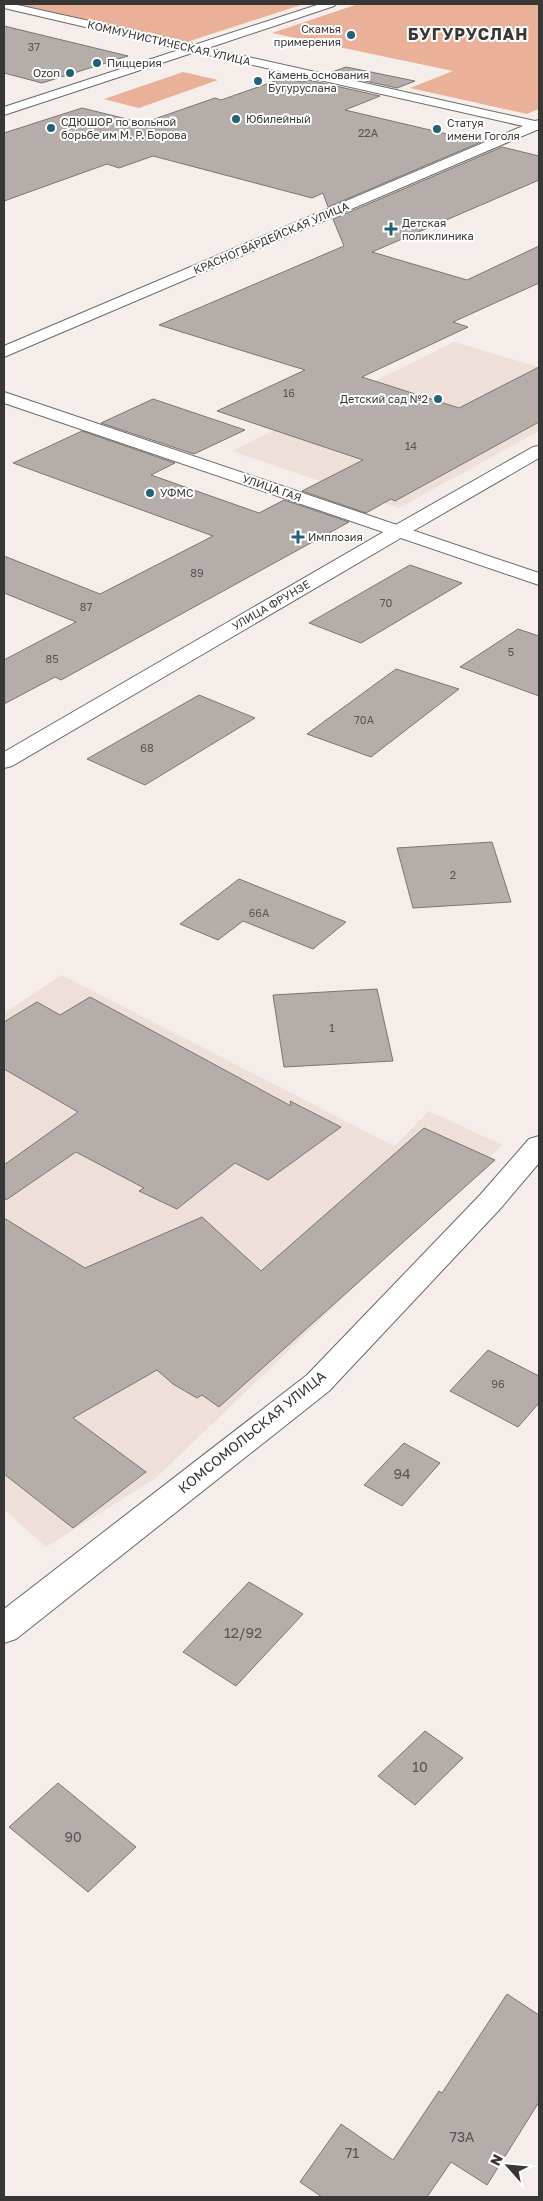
<svg xmlns="http://www.w3.org/2000/svg" width="543" height="2201" font-family="'Golos Text',sans-serif">
<rect width="100%" height="100%" fill="#f5edea"/>
<path fill="#eedfd8" d="M 454,342 L 539,367 L 539,431 L 399,508 L 232,451 Z
M 62,975 L 394,1146 L 429,1111 L 502,1145 L 156,1478 L 46,1547 L 4,1509 L 4,1081 L 7,1079 L 4,1077 L 4,1013 Z"/>
<path fill="#ebb198" d="M 17,4 L 304,4 L 187,42 Z
M 358,4 L 539,4 L 539,109 L 527,114 L 410,88 L 453,71 L 272,33 Z
M 183,72 L 218,80 L 139,108 L 104,99 Z"/>
<path fill="#b4adaa" stroke="#7b7572" d="M 4,26 L 128,56 L 42,83 L 4,73 Z
M 346,67 L 415,81 L 397,88 L 329,73 Z
M 284,78 L 302,82 L 309,80 L 380,96 L 345,110 L 481,142 L 328,207 L 323,193 L 312,198 L 153,156 L 119,168 L 107,164 L 4,201 L 4,133 L 82,108 L 143,123 L 215,98 L 221,100 Z
M 502,147 L 539,156 L 539,180 L 372,252 L 467,280 L 539,246 L 539,283 L 453,322 L 468,327 L 362,377 L 459,408 L 539,367 L 539,422 L 395,501 L 391,499 L 366,513 L 302,491 L 363,460 L 217,411 L 305,370 L 159,325 L 344,246 L 333,219 Z
M 153,399 L 245,430 L 194,454 L 101,423 Z
M 82,431 L 175,463 L 151,475 L 259,513 L 284,500 L 349,522 L 61,680 L 55,677 L 4,704 L 4,660 L 76,622 L 4,593 L 4,556 L 100,594 L 213,536 L 13,463 Z
M 410,565 L 462,583 L 361,643 L 309,623 Z
M 518,629 L 539,636 L 539,696 L 460,667 Z
M 396,669 L 459,689 L 371,757 L 307,734 Z
M 199,695 L 255,718 L 145,785 L 87,759 Z
M 492,842 L 511,902 L 413,908 L 397,848 Z
M 239,879 L 346,922 L 313,949 L 243,921 L 218,940 L 180,924 Z
M 377,989 L 393,1061 L 284,1067 L 273,995 Z
M 90,997 L 291,1106 L 290,1101 L 341,1127 L 268,1180 L 235,1163 L 177,1209 L 139,1191 L 144,1188 L 76,1152 L 6,1200 L 4,1196 L 4,1165 L 78,1112 L 4,1069 L 4,1022 L 37,1002 L 60,1015 Z
M 424,1128 L 495,1160 L 219,1407 L 202,1395 L 197,1398 L 173,1384 L 157,1370 L 73,1418 L 146,1472 L 73,1528 L 4,1474 L 4,1218 L 85,1268 L 202,1217 L 261,1271 Z
M 488,1350 L 539,1376 L 539,1403 L 518,1427 L 450,1391 Z
M 404,1443 L 440,1463 L 402,1506 L 364,1485 Z
M 249,1582 L 303,1614 L 236,1686 L 183,1652 Z
M 425,1731 L 463,1758 L 415,1805 L 378,1776 Z
M 58,1783 L 136,1847 L 88,1892 L 9,1827 Z
M 507,1994 L 539,2015 L 539,2102 L 487,2185 L 451,2162 L 427,2197 L 322,2197 L 300,2182 L 341,2124 L 393,2160 L 439,2091 L 442,2093 Z"/>
<g fill="none" stroke-linecap="round" stroke-linejoin="round">
<g stroke="#6d6764" stroke-width="2">
<path id="pedestrian" d="M 539,446 L 539,458 L 406,535 L 399,537 L 392,535 L 389,531 L 392,527 L 533,447 Z"/>
</g>
<g stroke="#6d6764" stroke-width="2">
<path id="minor" d="M 320,4 L 336,4 L 334,6 L 208,48 L 535,121 L 539,120 L 539,129 L 4,357 L 4,346 L 523,126 L 195,52 L 4,115 L 4,107 Z
M 399,525 L 406,527 L 409,531 L 406,535 L 12,766 L 4,768 L 4,752 L 392,527 Z
M 539,1136 L 539,1163 L 500,1209 L 329,1391 L 16,1639 L 4,1643 L 4,1609 L 307,1375 L 480,1195 L 529,1139 Z"/>
</g>
<g stroke="#6d6764" stroke-width="2">
<path id="tertiary" d="M 4,4 L 13,4 L 193,44 L 199,48 L 193,52 L 4,8 Z
M 535,121 L 539,122 L 539,130 L 530,128 L 528,125 Z
M 4,392 L 539,573 L 539,585 L 4,403 Z"/>
</g>
<use href="#pedestrian" fill="#fff" fill-rule="evenodd"/>
<use href="#minor" fill="#fff" fill-rule="evenodd"/>
<use href="#tertiary" fill="#fff" fill-rule="evenodd"/>
</g>
<g fill="#226177" stroke="#fff" stroke-width="2">
<circle cx="351" cy="35" r="5"/>
<circle cx="97" cy="63" r="5"/>
<circle cx="70" cy="73" r="5"/>
<circle cx="258" cy="81" r="5"/>
<circle cx="236" cy="119" r="5"/>
<circle cx="51" cy="128" r="5"/>
<circle cx="437" cy="129" r="5"/>
<path d="M388.5 221.5h5v5h5v5h-5v5h-5v-5h-5v-5h5z"/>
<circle cx="438" cy="399" r="5"/>
<circle cx="150" cy="493" r="5"/>
<path d="M295.5 529.5h5v5h5v5h-5v5h-5v-5h-5v-5h5z"/>
</g>
<g text-anchor="middle" stroke-width="4" stroke-linejoin="round" paint-order="stroke">
<g font-size="11" fill="#393735" stroke="#fff" text-anchor="start">
<text x="341" y="33" text-anchor="end">Скамья<tspan x="341" dy="13">примерения</tspan></text>
<text x="107" y="67">Пиццерия</text>
<text x="60" y="77" text-anchor="end">Ozon</text>
<text x="268" y="79">Камень основания<tspan x="268" dy="13">Бугуруслана</tspan></text>
<text x="246" y="123">Юбилейный</text>
<text x="61" y="126">СДЮШОР по вольной<tspan x="61" dy="13">борьбе им М. Р. Борова</tspan></text>
<text x="447" y="127">Статуя<tspan x="447" dy="13">имени Гоголя</tspan></text>
<text x="402" y="227">Детская<tspan x="402" dy="13">поликлиника</tspan></text>
<text x="428" y="403" text-anchor="end">Детский сад №2</text>
<text x="160" y="497">УФМС</text>
<text x="308" y="541">Имплозия</text>
</g>
<g font-size="11" fill="#393735" stroke="#fff">
<text transform="translate(169 43) rotate(13)" y="4">КОММУНИСТИЧЕСКАЯ УЛИЦА</text>
<text transform="translate(271 238) rotate(-23)" y="4">КРАСНОГВАРДЕЙСКАЯ УЛИЦА</text>
<text transform="translate(272 488) rotate(19)" y="4">УЛИЦА ГАЯ</text>
<text transform="translate(271 605) rotate(-30)" y="4">УЛИЦА ФРУНЗЕ</text>
</g>
<g font-size="11" fill="#585452">
<text x="34" y="51">37</text>
<text x="368" y="137">22А</text>
<text x="289" y="397">16</text>
<text x="411" y="450">14</text>
<text x="197" y="577">89</text>
<text x="386" y="607">70</text>
<text x="86" y="611">87</text>
<text x="511" y="656">5</text>
<text x="52" y="663">85</text>
<text x="364" y="724">70А</text>
<text x="147" y="752">68</text>
<text x="453" y="879">2</text>
<text x="259" y="917">66А</text>
<text x="332" y="1032">1</text>
<text x="498" y="1388">96</text>
</g>
<g font-size="14" fill="#393735" stroke="#fff">
<text transform="translate(252 1432) rotate(-39)" y="5">КОМСОМОЛЬСКАЯ УЛИЦА</text>
</g>
<g font-size="14" fill="#585452">
<text x="402" y="1479">94</text>
<text x="243" y="1638">12/92</text>
<text x="420" y="1772">10</text>
<text x="73" y="1842">90</text>
<text x="462" y="2142">73А</text>
<text x="352" y="2158">71</text>
</g>
<g font-size="16" font-weight="bold" letter-spacing="1" fill="#393735" stroke="#fff">
<text x="468" y="40">БУГУРУСЛАН</text>
</g>
</g>
<rect width="543" height="2201" fill="none" stroke="#393735" stroke-width="10"/>
<g transform="translate(508 2166) rotate(297)" stroke="#ffffff" stroke-width="4" paint-order="stroke">
<path d="M0-4L9 19L0 12L-9 19Z" fill="#393735"/>
<text y="-8" font-size="14" font-weight="bold" text-anchor="middle" fill="#393735">N</text>
</g>
</svg>
